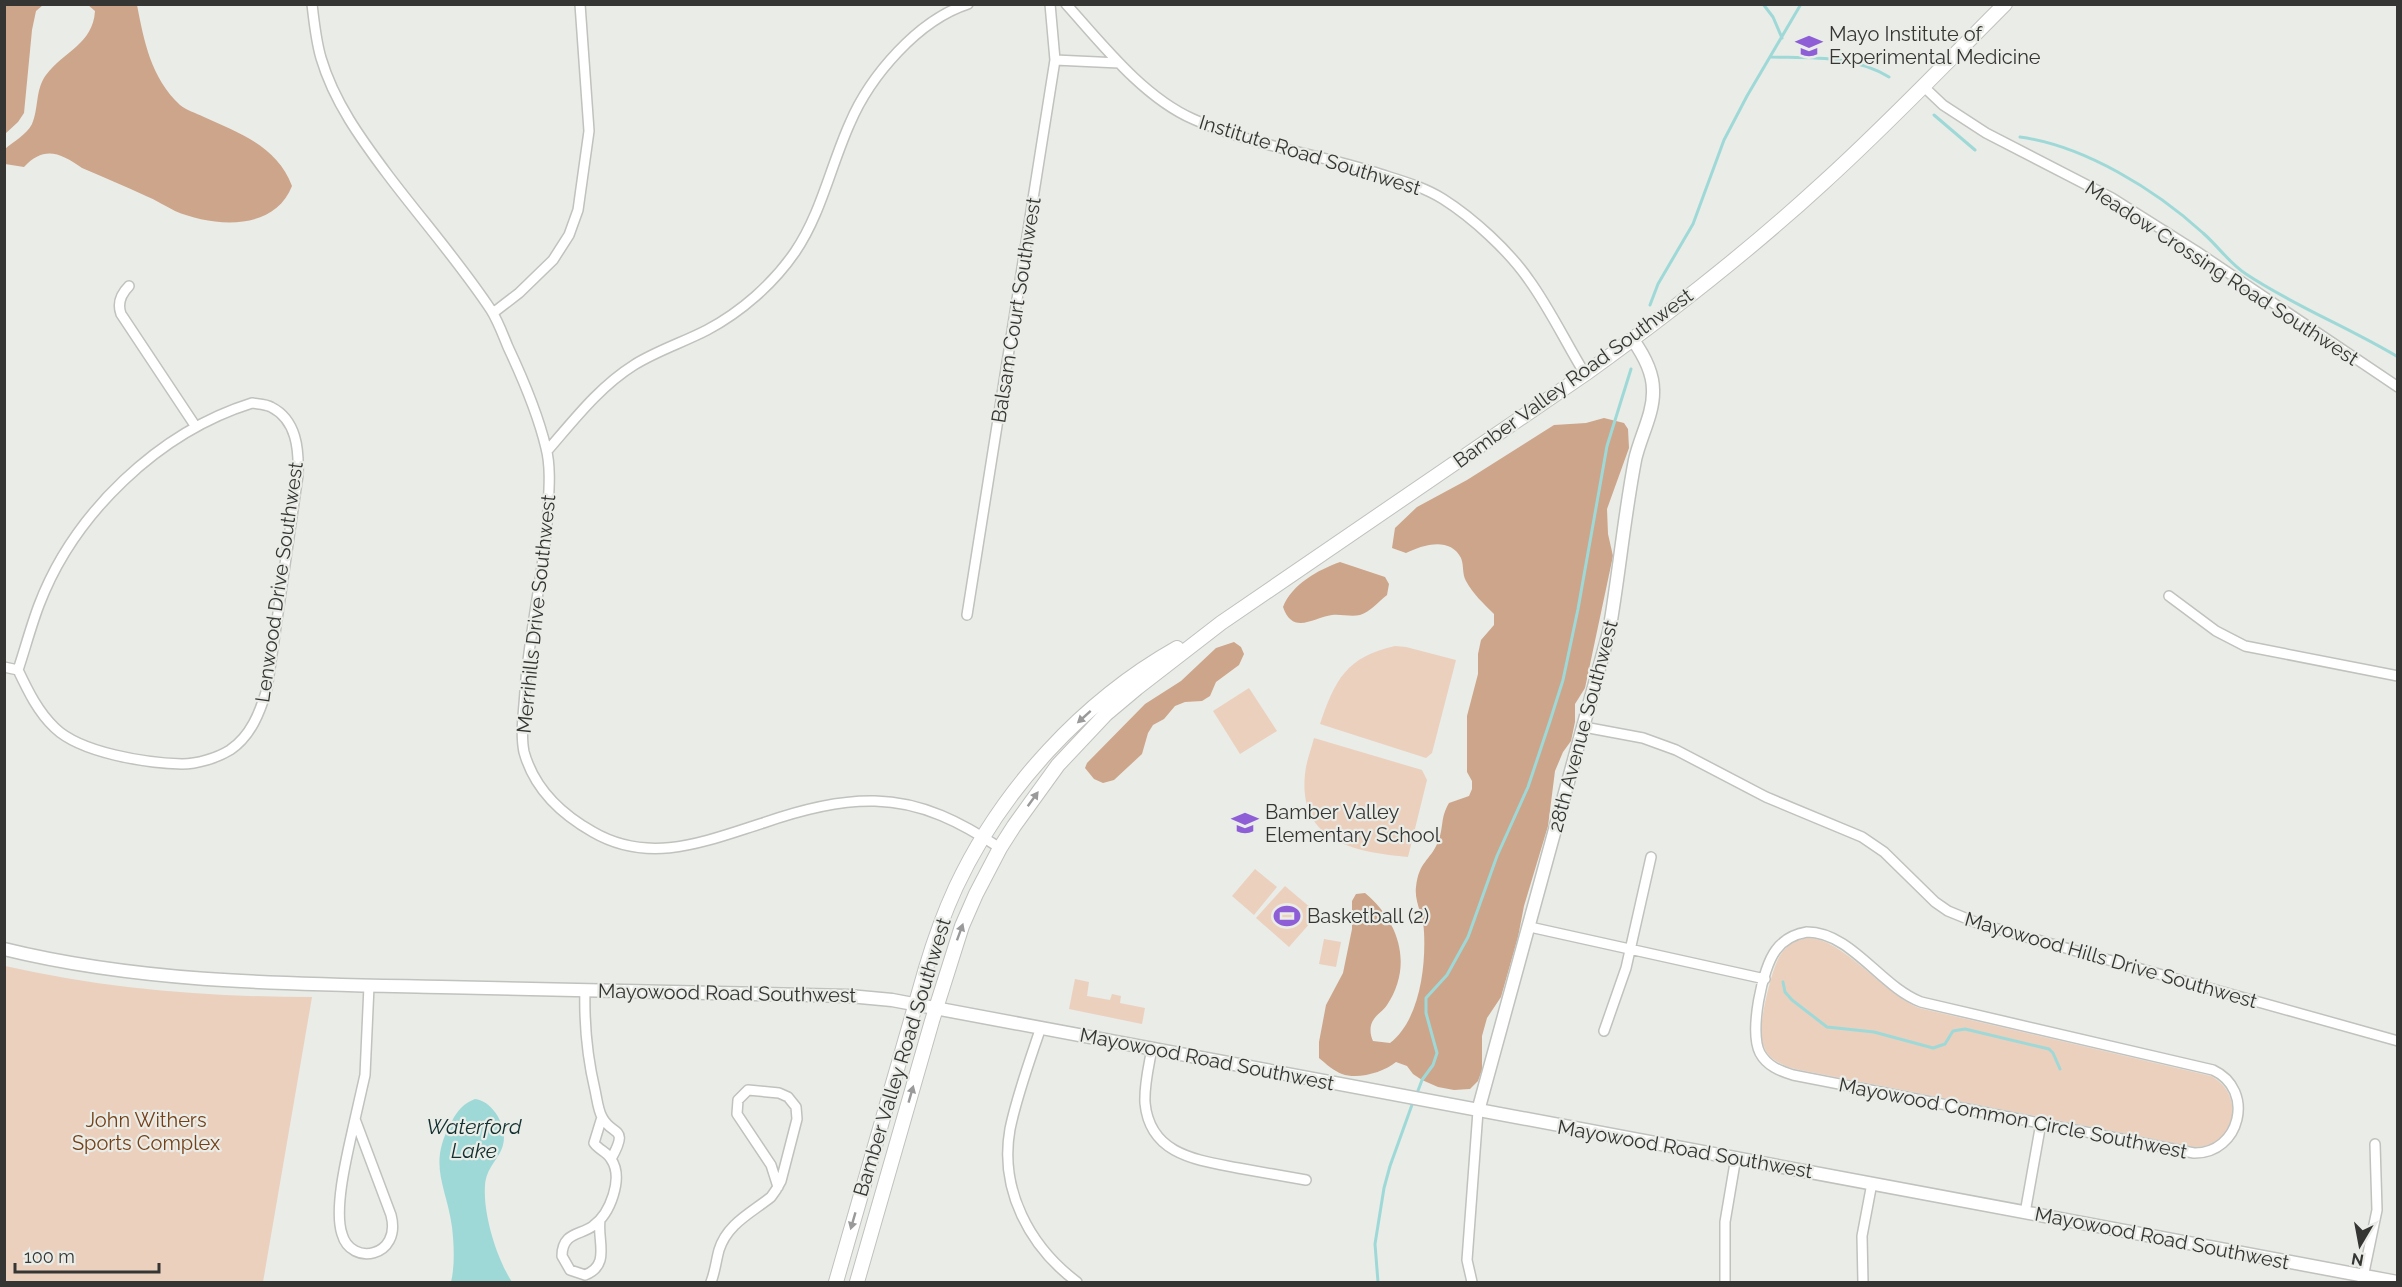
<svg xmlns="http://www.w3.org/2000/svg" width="2402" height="1287" font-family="Raleway,sans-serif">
<rect width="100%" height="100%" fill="#eaece7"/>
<path fill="#ebd0be" d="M 1395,646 L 1406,647 L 1456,660 L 1432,753 L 1426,758 L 1320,724 C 1335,680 1346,657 1395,646 Z
M 1249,688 L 1277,731 L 1240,754 L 1213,711 Z
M 1314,738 L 1422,770 L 1427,780 L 1408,857 C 1355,852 1298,842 1305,774 C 1306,762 1311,750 1314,738 Z
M 1255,869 L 1277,887 L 1254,915 L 1232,896 Z
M 1285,886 L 1318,914 L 1289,947 L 1256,918 Z
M 1808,938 C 1843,938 1883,994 1919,1008 L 2211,1076 C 2247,1095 2235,1148 2194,1147 L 1795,1069 C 1785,1066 1774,1062 1767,1053 C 1764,1048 1762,1041 1761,1035 C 1760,1020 1772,966 1781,954 C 1788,944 1797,940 1808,938 Z
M 1324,939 L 1341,942 L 1336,967 L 1319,964 Z
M 5,966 C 106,989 209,997 312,997 L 263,1282 L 5,1282 Z
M 1075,979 L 1089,982 L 1087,996 L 1110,1000 L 1112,994 L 1121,996 L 1120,1003 L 1145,1008 L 1142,1024 L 1069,1009 Z"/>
<path fill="#cda58a" d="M 5,4 L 43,5 L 36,11 L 32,30 L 24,113 L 18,122 L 5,134 Z
M 88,5 L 137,5 C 144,41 151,78 180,105 C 186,110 196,113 204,117 C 239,133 277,146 292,186 C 274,232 213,227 175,211 C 165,206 156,200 146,196 C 125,186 103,177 82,168 C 61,153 44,145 24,167 L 5,164 L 5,149 C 13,142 27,134 32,124 C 39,108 35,90 46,75 C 64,51 93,44 95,11 Z
M 1604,418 L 1624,423 L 1628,429 L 1629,448 L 1607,509 L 1608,534 L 1613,556 L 1585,688 L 1575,704 L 1575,722 L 1571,741 L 1563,752 L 1555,771 L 1548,826 L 1524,906 L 1518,937 L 1501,997 L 1487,1018 L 1482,1036 L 1482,1070 L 1478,1081 L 1470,1089 L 1454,1090 L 1438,1087 L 1422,1080 L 1413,1074 L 1407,1066 L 1396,1062 C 1384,1072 1358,1080 1342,1074 C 1334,1071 1326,1064 1319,1058 L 1319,1042 L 1326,1005 L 1343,973 L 1352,929 L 1352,901 L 1356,894 L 1365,893 C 1400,922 1413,966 1387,1005 C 1383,1011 1377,1014 1374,1019 C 1369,1025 1370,1035 1373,1041 L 1390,1043 C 1419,1021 1426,968 1424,932 C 1424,917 1414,902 1416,887 C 1419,861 1430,861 1438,842 C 1444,828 1440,818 1449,803 L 1469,796 L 1472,789 L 1472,781 L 1467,772 L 1467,716 L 1478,674 L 1478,654 L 1481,640 L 1494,625 L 1494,614 C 1484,604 1473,594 1466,581 C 1462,574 1464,565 1461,558 C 1450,536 1422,545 1406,553 L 1392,548 L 1395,528 L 1417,507 L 1467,480 L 1554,425 L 1586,423 Z
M 1340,562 L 1385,577 L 1389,584 L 1387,595 C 1379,601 1370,612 1360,615 C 1351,617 1341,614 1332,615 C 1314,617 1293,636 1283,607 C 1292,584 1318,570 1340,562 Z
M 1234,642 L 1241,647 L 1244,654 L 1239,665 L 1216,682 L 1210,696 L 1202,701 L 1185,702 L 1175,706 L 1164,719 L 1153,725 L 1148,733 L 1142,754 L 1114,780 L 1103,783 L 1094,779 L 1085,768 L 1087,763 L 1145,704 L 1181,681 L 1216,648 Z"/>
<path fill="#9ed9d8" d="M 475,1099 C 493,1101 508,1127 503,1145 C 499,1160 486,1167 485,1186 C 483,1215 497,1259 512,1282 L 451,1282 C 455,1266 454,1244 452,1227 C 446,1184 427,1165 452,1121 C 457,1111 464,1103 475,1099 Z"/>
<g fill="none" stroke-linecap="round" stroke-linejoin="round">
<path stroke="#9ed9d8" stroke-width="3" d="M 1763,4 L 1773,17 L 1782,38
M 1771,57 C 1811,58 1854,55 1889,77
M 1934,115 L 1975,150
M 2020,137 C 2085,146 2156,190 2203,233 C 2218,246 2229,263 2246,274 C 2294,306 2348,327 2398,357
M 1650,305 L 1658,284 L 1693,224 L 1724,140 L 1747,96 L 1801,4
M 1783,982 L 1785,992 L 1792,1000 L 1827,1027 L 1874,1032 L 1933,1048 L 1945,1044 L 1953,1031 L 1965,1029 L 2049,1049 L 2053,1053 L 2060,1069
M 1416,1096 L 1422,1080 L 1433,1065 L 1437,1053 L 1426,1013 L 1426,998 L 1447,975 L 1468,937 L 1497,856 L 1528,787 L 1550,721 L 1563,680 L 1578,609 L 1607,446 L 1631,369
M 1378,1282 L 1375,1244 L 1384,1188 L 1390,1166 L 1413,1102"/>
<g stroke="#c0c2be" stroke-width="12">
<path id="minor" d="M 312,4 C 314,22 316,41 321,58 C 334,102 361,139 388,175 C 422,220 460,263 491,310 C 498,321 503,335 508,347 C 523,379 538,414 546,448 C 551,467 549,490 548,509 C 545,570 529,630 525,691 C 524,710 520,733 524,752 C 534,788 561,814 593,832 C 650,865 706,841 763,823 C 797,811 838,800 875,801 C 923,802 962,823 1000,848
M 1066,4 C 1102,44 1143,97 1193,119 C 1252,146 1319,154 1380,174 C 1402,181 1424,187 1443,199 C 1473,218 1509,251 1529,280 C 1550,309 1566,343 1585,374
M 1055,60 L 1119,63
M 1923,86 L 1943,105 L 1986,133 L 2112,198 L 2196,251 L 2398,387
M 129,286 C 121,294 117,303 121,314 L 196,427
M 493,313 L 519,293 L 553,260 L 569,235 L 578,210 L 589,131 L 580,4
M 252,403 C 258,404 266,404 271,407 C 297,420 299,450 298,475 L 267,689 C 260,712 251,736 230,750 C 217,758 197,764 182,764 C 146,763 81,753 55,728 C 38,712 28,691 18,670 C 25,649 31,626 39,605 C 74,513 159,432 252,403 Z
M 547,451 C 574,420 599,387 634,365 C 656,351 684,342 707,330 C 741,312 773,284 795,252 C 821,214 831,165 850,123 C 870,76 918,20 968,4
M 2169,596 L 2216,631 L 2245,646 L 2398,676
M 967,615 L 1055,60 L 1050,4
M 4,667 L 18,670
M 1584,727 L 1643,738 L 1676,750 L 1766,797 L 1862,837 L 1884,852 L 1935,902 L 1948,911 L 1980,924 L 2398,1041
M 1530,927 L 1765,979
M 1807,932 C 1851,932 1881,987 1921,1002 L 2213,1070 C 2256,1090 2240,1154 2194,1153 L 1793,1075 C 1780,1071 1767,1066 1760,1053 C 1749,1032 1762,968 1776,950 C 1784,939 1795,934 1807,932 Z
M 585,990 C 584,1025 587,1056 595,1090 C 597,1099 598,1110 602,1117 C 612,1137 630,1125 611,1159
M 1041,1027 C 1030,1060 1017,1095 1010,1129 C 999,1190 1030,1247 1077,1282
M 1604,1031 L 1626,968 L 1651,857
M 1152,1048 C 1149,1066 1144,1084 1145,1103 C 1150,1155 1197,1160 1238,1168 C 1261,1172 1283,1176 1306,1180
M 355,1119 L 391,1215 C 402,1257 351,1267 342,1234 C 333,1207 349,1147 355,1119 Z
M 355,1119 L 365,1075 L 369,986
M 2025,1213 L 2041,1123
M 600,1220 C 597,1241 611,1265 585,1275 L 570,1270 L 562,1256 C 562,1250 563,1244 568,1239 C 574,1233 585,1232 593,1226 C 610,1214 624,1178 611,1159 C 607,1152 599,1150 594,1143 L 602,1117
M 711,1282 C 715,1272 716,1261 719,1250 C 727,1224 751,1213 771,1197 C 775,1192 778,1187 781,1181 L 797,1119 L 796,1107 L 788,1097 L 779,1093 L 748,1090 L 738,1100 L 737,1114 L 771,1165 L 778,1187
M 1472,1282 L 1467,1260 L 1478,1111
M 1725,1282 L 1725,1222 L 1736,1157
M 1863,1282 L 1862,1236 L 1872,1183
M 2362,1282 L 2377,1210 L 2375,1144"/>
</g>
<g stroke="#c0c2be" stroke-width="15">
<path id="tertiary" d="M 4,949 C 146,984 296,984 441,987 C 577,990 713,993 849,996 L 892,1000 L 2397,1282
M 1478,1111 L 1609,632 C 1619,575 1624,517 1635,460 C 1640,437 1654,413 1653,390 C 1653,371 1643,354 1633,340"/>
</g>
<g stroke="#c0c2be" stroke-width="16">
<path id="secondary" d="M 836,1282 L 926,968 C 934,941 944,913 956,887 C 1002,789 1083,701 1177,648
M 857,1282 L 932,1021 L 962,926 L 976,894 L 1000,848 L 1014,826 L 1058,765 L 1106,714 L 1137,688 L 1221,623 L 1585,374 C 1667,315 1748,252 1823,183 C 1886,126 1945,64 2005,4"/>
</g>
<use href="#minor" stroke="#fff" stroke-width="9"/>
<use href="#tertiary" stroke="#fff" stroke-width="12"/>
<use href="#secondary" stroke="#fff" stroke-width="14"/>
</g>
<defs><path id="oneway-solid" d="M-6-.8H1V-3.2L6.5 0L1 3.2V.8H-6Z" transform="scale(1.5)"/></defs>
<g fill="#9a9a9a">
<use href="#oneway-solid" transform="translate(1084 717) rotate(138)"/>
<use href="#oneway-solid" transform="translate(1033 799) rotate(-54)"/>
<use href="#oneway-solid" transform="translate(960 932) rotate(-70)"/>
<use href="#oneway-solid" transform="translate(911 1094) rotate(-74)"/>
<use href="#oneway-solid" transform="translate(853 1221) rotate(106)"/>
</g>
<defs>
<g id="university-bare" transform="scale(2.07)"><path d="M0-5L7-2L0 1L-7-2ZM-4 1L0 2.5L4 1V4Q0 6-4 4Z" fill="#8e5ed7" stroke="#eaece7" stroke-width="2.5" paint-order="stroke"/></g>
<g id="school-bare" transform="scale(2.07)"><path d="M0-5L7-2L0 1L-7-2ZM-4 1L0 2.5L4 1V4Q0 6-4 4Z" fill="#8e5ed7" stroke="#eaece7" stroke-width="2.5" paint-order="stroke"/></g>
<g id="stadium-bare" transform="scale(2.07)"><path d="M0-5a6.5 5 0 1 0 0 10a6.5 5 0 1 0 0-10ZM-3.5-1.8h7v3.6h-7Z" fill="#8e5ed7" stroke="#eaece7" stroke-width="2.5" paint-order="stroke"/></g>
</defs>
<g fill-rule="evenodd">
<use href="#university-bare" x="1809" y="46"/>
<use href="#school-bare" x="1245" y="823"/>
<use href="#stadium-bare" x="1287" y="916"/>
</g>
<g text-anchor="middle" stroke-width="4.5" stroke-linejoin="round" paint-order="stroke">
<g font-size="20" fill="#353634" stroke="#eaece7" text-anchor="start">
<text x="1829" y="41">Mayo Institute of<tspan x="1829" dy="23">Experimental Medicine</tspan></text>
<text x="1265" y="819">Bamber Valley<tspan x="1265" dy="23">Elementary School</tspan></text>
<text x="1307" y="923">Basketball (2)</text>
</g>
<g font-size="20" fill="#353634" stroke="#eaece7">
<text transform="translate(1310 155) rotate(17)" y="7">Institute Road Southwest</text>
<text transform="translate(2222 273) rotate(33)" y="7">Meadow Crossing Road Southwest</text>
<text transform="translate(1016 310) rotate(-81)" y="7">Balsam Court Southwest</text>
<text transform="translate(1573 378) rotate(-36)" y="7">Bamber Valley Road Southwest</text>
<text transform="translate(279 582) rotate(-82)" y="7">Lenwood Drive Southwest</text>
<text transform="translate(536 614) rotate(-84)" y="7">Merrihills Drive Southwest</text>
<text transform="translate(1583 726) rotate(-75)" y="7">28th Avenue Southwest</text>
<text transform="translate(2111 960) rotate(16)" y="7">Mayowood Hills Drive Southwest</text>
<text transform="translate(727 993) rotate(1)" y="7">Mayowood Road Southwest</text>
<text transform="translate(902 1057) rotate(-73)" y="7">Bamber Valley Road Southwest</text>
<text transform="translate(1207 1059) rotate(11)" y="7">Mayowood Road Southwest</text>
<text transform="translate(2013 1118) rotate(11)" y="7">Mayowood Common Circle Southwest</text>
<text transform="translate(1685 1149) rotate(10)" y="7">Mayowood Road Southwest</text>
<text transform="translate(2162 1238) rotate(11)" y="7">Mayowood Road Southwest</text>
</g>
<g font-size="20" fill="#754017" stroke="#eaece7">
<text x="146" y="1127">John Withers<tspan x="146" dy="23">Sports Complex</tspan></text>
</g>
<g font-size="21" font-style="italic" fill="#102f2f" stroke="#eaece7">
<text x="474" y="1134">Waterford<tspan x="474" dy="24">Lake</tspan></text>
</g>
</g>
<rect width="2402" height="1287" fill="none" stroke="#353634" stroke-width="12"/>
<g transform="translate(2360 1245) rotate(190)" stroke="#eaece7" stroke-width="4.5" paint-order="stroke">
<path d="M0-4.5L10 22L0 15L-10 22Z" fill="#353634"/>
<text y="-9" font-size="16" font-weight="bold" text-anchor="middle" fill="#353634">N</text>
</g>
<path d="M15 1263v9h144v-9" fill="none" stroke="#353634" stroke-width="3"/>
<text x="24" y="1263" font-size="18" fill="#353634" stroke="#eaece7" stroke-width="4.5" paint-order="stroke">100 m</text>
</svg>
